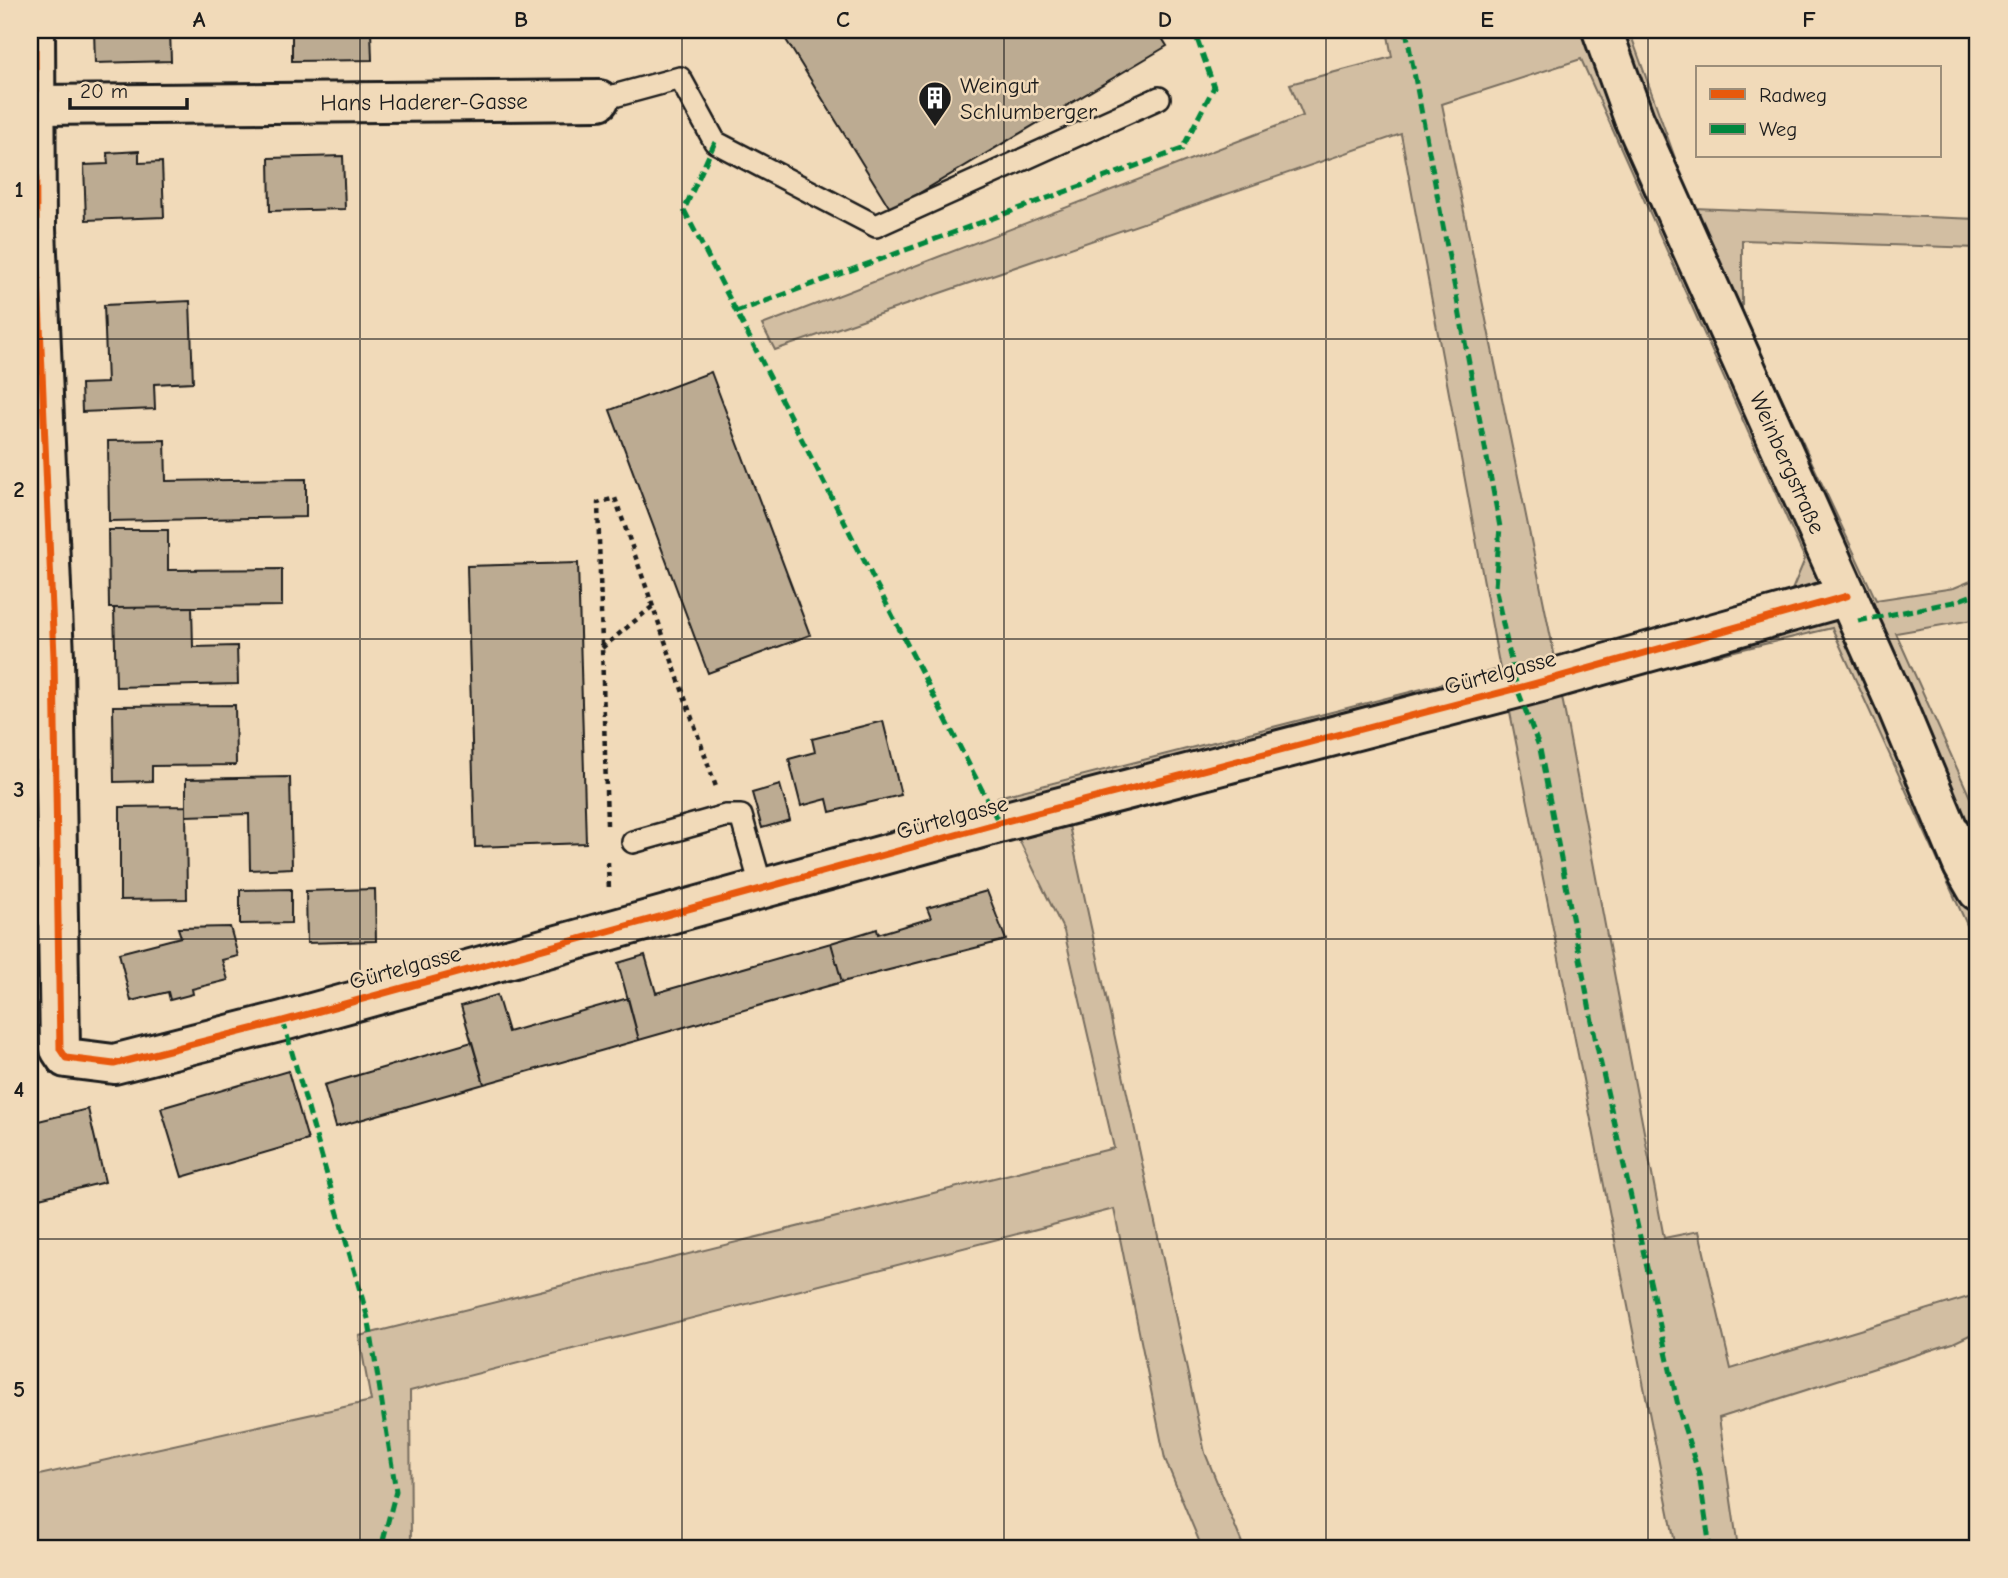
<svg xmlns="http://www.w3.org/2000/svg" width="2008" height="1578" font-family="'Comic Neue',sans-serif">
<rect width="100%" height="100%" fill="#f1dab9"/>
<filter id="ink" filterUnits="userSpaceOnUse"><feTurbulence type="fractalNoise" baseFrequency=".0143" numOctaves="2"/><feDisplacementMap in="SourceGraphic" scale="14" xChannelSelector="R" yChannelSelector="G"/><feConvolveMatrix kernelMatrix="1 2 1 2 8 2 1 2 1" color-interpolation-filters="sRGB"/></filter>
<g filter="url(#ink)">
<path fill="#d2bea2" stroke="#776d5f" stroke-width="2" fill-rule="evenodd" d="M 1387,30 L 1629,30 L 1693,208 L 1978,219 L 1978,248 L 1742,240 L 1742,312 L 1876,600 L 1954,588 L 1978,578 L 1978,619 L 1896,633 L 1978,815 L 1978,949 L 1832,628 L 1561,692 L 1664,1238 L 1699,1231 L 1731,1369 L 1978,1294 L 1978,1331 L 1953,1343 L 1719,1418 L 1738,1548 L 1676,1548 L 1509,707 L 1068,821 L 1205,1453 L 1244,1548 L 1202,1548 L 1165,1459 L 1114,1209 L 410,1391 L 411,1548 L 30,1548 L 30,1477 L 371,1401 L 359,1336 L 1114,1148 L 1064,931 L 998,797 L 1500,669 L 1401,134 L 775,350 L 762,325 L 1303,116 L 1290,84 L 1392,57 ZM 1581,59 L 1805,559 L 1787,602 L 1555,658 L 1442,104 Z"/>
<path fill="#bcab92" stroke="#1c1c1c" stroke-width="2" d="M 94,30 L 170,30 L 171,61 L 95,63 Z
M 292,30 L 371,30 L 372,60 L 292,61 Z
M 780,30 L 1157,30 L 1167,46 L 891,210 Z
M 139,151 L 139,163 L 162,162 L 164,217 L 86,220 L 84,165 L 108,164 L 107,153 Z
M 343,156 L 345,209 L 270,211 L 269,158 Z
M 190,301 L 193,382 L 154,384 L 155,409 L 82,412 L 81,384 L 107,383 L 104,305 Z
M 711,372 L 810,635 L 708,673 L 610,410 Z
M 165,440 L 166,481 L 306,479 L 306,517 L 109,521 L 108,441 Z
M 108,530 L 168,530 L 168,570 L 282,569 L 282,606 L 109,608 Z
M 578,563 L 586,843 L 475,847 L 467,566 Z
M 192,607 L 193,647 L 237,646 L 238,684 L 116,687 L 114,608 Z
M 235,705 L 236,765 L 152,766 L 152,781 L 114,782 L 113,706 Z
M 883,721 L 901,795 L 830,812 L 827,799 L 801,806 L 789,759 L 815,752 L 812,739 Z
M 290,777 L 292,868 L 250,870 L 249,814 L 186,816 L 186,779 Z
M 780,785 L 790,820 L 762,828 L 752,793 Z
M 186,806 L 187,899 L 120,900 L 120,807 Z
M 291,889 L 291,923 L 240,924 L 240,890 Z
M 375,889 L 376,941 L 307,943 L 306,891 Z
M 987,891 L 1006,940 L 842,982 L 831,943 L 877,929 L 878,934 L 931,918 L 927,908 Z
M 230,927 L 238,956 L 222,960 L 228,980 L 192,989 L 193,994 L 170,1000 L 168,992 L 131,1001 L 119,953 L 181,937 L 178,928 Z
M 831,943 L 842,982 L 639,1040 L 618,963 L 645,955 L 656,993 Z
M 497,995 L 508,1032 L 628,998 L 639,1040 L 484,1084 L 461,1006 Z
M 472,1042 L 484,1084 L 336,1127 L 324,1085 Z
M 288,1071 L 308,1140 L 182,1177 L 161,1108 Z
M 88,1109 L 105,1182 L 31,1200 L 30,1123 Z"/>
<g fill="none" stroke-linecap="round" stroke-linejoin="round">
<g stroke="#1c1c1c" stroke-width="26">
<path id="service" d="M 599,100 L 680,78 L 715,142 L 876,226 L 1159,98
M 633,842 L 725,816 L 741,816 L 762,889"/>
</g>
<g stroke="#1c1c1c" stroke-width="44">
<g id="minor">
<path d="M 35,30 L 36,229 L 54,657 L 60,1049 L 66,1058 L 114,1064 L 283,1021 L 999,823 L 1541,682 L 1847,596"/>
<path id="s1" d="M 1602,30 L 1634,119 L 1898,709 L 1963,865 L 1978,891"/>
<path id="s2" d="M 37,105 L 599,100"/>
</g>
</g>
<path stroke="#1c1c1c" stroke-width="4.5" stroke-dasharray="5 5" stroke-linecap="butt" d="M 602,648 L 653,606
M 607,825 L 598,503 L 615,498 L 716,787
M 608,862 L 609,891"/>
<use href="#service" stroke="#f1dab9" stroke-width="21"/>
<use href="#minor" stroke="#f1dab9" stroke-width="38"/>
<path stroke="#00873e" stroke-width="5" stroke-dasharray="10 5" stroke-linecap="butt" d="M 1406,30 L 1500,527 L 1495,587 L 1517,688 L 1540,749 L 1596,1042 L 1680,1414 L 1699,1474 L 1710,1548
M 715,142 L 684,210 L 999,823
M 736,312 L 1182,149 L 1214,87 L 1194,30
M 1858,621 L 1954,602 L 1978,593
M 283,1021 L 369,1322 L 396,1491 L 381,1548"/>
<g stroke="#f1dab9" stroke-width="11">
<path id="cycleway" d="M 35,30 L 36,229 L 54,657 L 60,1049 L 66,1058 L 114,1064 L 283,1021 L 999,823 L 1541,682 L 1847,596"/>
</g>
<use href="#cycleway" stroke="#e8590c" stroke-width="7"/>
</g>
</g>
<path fill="none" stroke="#1c1c1c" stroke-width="2" stroke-opacity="0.55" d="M 360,30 L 360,1548M 682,30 L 682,1548M 1004,30 L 1004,1548M 1326,30 L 1326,1548M 1648,30 L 1648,1548M 30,339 L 1978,339M 30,639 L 1978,639M 30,939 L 1978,939M 30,1239 L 1978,1239"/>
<defs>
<g id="building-pin" transform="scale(1.75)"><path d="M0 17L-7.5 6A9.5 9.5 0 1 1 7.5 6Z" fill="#1c1c1c" stroke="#f1dab9"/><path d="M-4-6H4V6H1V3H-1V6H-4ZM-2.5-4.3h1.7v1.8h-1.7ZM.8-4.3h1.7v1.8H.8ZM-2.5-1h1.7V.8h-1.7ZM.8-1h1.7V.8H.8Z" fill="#fff"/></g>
</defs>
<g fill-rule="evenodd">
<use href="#building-pin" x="935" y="98"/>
</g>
<g text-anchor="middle" stroke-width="5" stroke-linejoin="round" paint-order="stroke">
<g font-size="23" fill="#1c1c1c" stroke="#f1dab9" text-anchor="start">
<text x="960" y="93">Weingut<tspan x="960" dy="26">Schlumberger</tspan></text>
</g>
<g font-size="23" fill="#1c1c1c" stroke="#f1dab9">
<text dy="8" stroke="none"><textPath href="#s2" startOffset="387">Hans Haderer-Gasse</textPath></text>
<text dy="8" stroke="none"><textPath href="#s1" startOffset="471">Weinbergstraße</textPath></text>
<text transform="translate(1500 672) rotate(-15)" y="8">Gürtelgasse</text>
<text transform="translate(952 817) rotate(-15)" y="8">Gürtelgasse</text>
<text transform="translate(405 967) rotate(-15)" y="8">Gürtelgasse</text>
</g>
</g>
<rect width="2008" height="1578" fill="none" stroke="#f1dab9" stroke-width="77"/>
<rect x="1696" y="66" width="245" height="91" fill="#f1dab9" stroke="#9c8e7a" stroke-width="2"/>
<rect x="1710" y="89" width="35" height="10" fill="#e8590c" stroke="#9c8e7a" stroke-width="2"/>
<text x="1759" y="102" font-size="21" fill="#1c1c1c">Radweg</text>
<rect x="1710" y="124" width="35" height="10" fill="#00873e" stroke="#9c8e7a" stroke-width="2"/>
<text x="1759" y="136" font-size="21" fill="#1c1c1c">Weg</text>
<path d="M70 98v10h117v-10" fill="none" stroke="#1c1c1c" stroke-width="3.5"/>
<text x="80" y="98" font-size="21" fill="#1c1c1c" stroke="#f1dab9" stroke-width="5" paint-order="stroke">20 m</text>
<rect x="38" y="38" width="1931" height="1502" fill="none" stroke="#1c1c1c" stroke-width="2.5"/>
<g font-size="23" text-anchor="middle" font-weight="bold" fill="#1c1c1c">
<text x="199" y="27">A</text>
<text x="521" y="27">B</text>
<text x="843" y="27">C</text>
<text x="1165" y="27">D</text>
<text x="1487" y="27">E</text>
<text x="1809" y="27">F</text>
<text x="19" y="197">1</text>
<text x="19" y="497">2</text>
<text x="19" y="797">3</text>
<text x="19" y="1097">4</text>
<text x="19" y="1397">5</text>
</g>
</svg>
